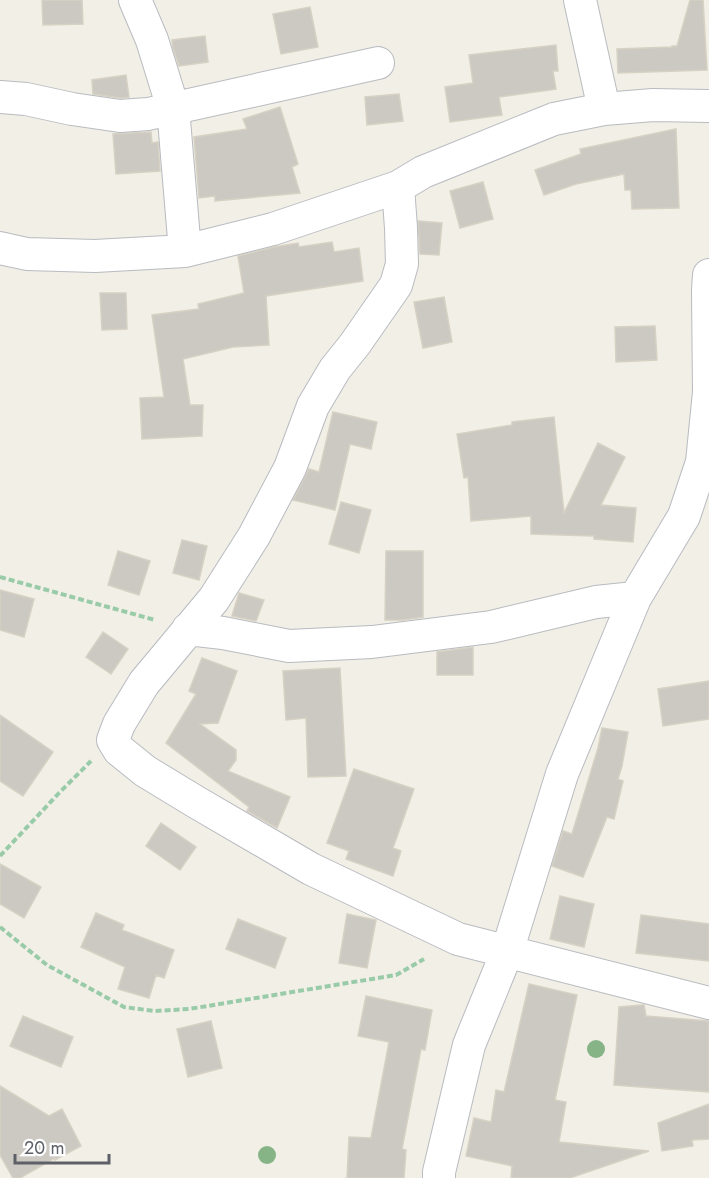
<svg xmlns="http://www.w3.org/2000/svg" width="709" height="1178" font-family="Jost,sans-serif">
<rect width="100%" height="100%" fill="#f1efe6"/>
<path fill="#ccc9c3" stroke="#d6d1c3" stroke-width="1.5" d="M 42,0 L 82,0 L 83,24 L 43,25 Z
M 690,0 L 703,0 L 707,70 L 618,73 L 617,49 L 672,47 L 672,46 L 677,46 Z
M 310,7 L 318,47 L 281,54 L 273,14 Z
M 205,36 L 208,62 L 179,66 L 173,48 L 172,40 Z
M 556,45 L 558,71 L 553,71 L 556,89 L 499,97 L 502,115 L 450,122 L 445,87 L 473,83 L 469,55 Z
M 126,75 L 129,97 L 121,98 L 93,94 L 92,80 Z
M 399,94 L 403,121 L 367,125 L 365,97 Z
M 280,107 L 298,164 L 292,167 L 300,193 L 215,201 L 215,196 L 199,198 L 194,137 L 247,129 L 243,119 Z
M 676,129 L 679,208 L 632,209 L 631,190 L 625,190 L 624,174 L 576,184 L 544,195 L 535,170 L 581,154 L 580,149 Z
M 151,132 L 152,143 L 158,142 L 160,171 L 116,174 L 113,134 Z
M 483,182 L 493,219 L 460,228 L 450,191 Z
M 418,221 L 442,223 L 439,255 L 420,254 Z
M 332,242 L 334,252 L 359,248 L 363,281 L 266,296 L 269,345 L 233,347 L 183,359 L 190,405 L 203,405 L 202,436 L 142,439 L 140,398 L 164,397 L 152,315 L 199,309 L 198,304 L 244,293 L 238,256 L 274,247 L 298,243 L 299,247 Z
M 100,293 L 126,293 L 127,329 L 102,330 Z
M 444,297 L 452,342 L 423,348 L 414,302 Z
M 655,326 L 657,360 L 616,362 L 615,327 Z
M 333,412 L 377,422 L 371,449 L 350,444 L 335,510 L 293,500 L 309,469 L 319,472 Z
M 554,417 L 564,513 L 598,443 L 625,457 L 601,505 L 636,508 L 633,542 L 594,539 L 594,536 L 531,534 L 531,516 L 471,521 L 468,477 L 464,478 L 457,434 L 512,425 L 512,422 Z
M 341,502 L 371,510 L 359,553 L 329,544 Z
M 182,540 L 207,546 L 199,580 L 173,573 Z
M 118,551 L 150,561 L 139,595 L 108,585 Z
M 386,551 L 423,551 L 423,617 L 403,620 L 385,620 Z
M 0,590 L 34,599 L 24,637 L 0,630 Z
M 239,593 L 264,600 L 256,621 L 232,616 Z
M 103,632 L 128,649 L 111,674 L 86,657 Z
M 473,647 L 473,675 L 437,675 L 437,652 Z
M 202,658 L 237,671 L 218,723 L 200,724 L 236,750 L 236,760 L 228,771 L 290,797 L 277,828 L 247,811 L 249,807 L 166,743 L 196,694 L 189,691 Z
M 340,668 L 346,776 L 308,777 L 306,718 L 286,720 L 283,671 Z
M 709,681 L 709,719 L 663,726 L 658,689 Z
M 0,715 L 53,752 L 23,796 L 0,781 Z
M 602,728 L 628,732 L 622,766 L 618,779 L 623,781 L 614,819 L 607,817 L 583,877 L 552,866 L 563,831 L 572,834 L 598,748 Z
M 354,769 L 414,789 L 393,848 L 401,851 L 393,876 L 346,859 L 349,851 L 327,843 Z
M 161,823 L 196,847 L 180,870 L 146,846 Z
M 0,864 L 41,887 L 24,918 L 0,904 Z
M 560,896 L 594,904 L 584,947 L 550,939 Z
M 96,913 L 124,925 L 122,930 L 174,950 L 164,978 L 156,975 L 149,998 L 118,989 L 125,967 L 81,947 Z
M 347,914 L 376,920 L 367,968 L 339,963 Z
M 641,915 L 709,924 L 709,961 L 636,953 Z
M 238,919 L 286,938 L 275,968 L 226,949 Z
M 529,984 L 577,995 L 555,1100 L 566,1102 L 559,1142 L 649,1151 L 570,1178 L 511,1178 L 512,1166 L 466,1156 L 474,1118 L 491,1122 L 496,1090 L 504,1092 Z
M 366,996 L 432,1010 L 425,1050 L 421,1049 L 402,1149 L 406,1150 L 404,1178 L 347,1178 L 349,1137 L 371,1138 L 389,1042 L 358,1036 Z
M 642,1005 L 644,1005 L 646,1016 L 709,1021 L 709,1092 L 614,1085 L 619,1007 Z
M 23,1016 L 73,1037 L 61,1067 L 10,1046 Z
M 211,1021 L 222,1068 L 188,1077 L 177,1029 Z
M 0,1086 L 49,1116 L 62,1109 L 81,1146 L 55,1160 L 55,1158 L 20,1178 L 13,1178 L 0,1155 Z
M 709,1104 L 709,1139 L 692,1140 L 693,1146 L 662,1151 L 658,1123 Z"/>
<g fill="none" stroke-linecap="round" stroke-linejoin="round">
<g stroke="#b8bbc0" stroke-width="34">
<path id="minor" d="M 135,0 L 152,40 L 173,108 L 185,251
M 580,0 L 604,109
M 0,97 L 26,99 L 72,109 L 120,116 L 148,114 L 378,63
M 398,187 L 401,228 L 402,264 L 396,285 L 355,344 L 335,369 L 313,406 L 290,468 L 254,536 L 214,599 L 144,683 L 119,724 L 113,740 L 119,750 L 145,771 L 196,802 L 311,869 L 458,939 L 709,1003
M 0,248 L 27,254 L 95,256 L 185,251 L 273,229 L 398,187 L 423,172 L 554,119 L 604,109 L 653,105 L 709,106
M 188,629 L 223,633 L 289,646 L 372,642 L 491,627 L 596,602 L 635,598
M 439,1178 L 439,1172 L 469,1045 L 507,952 L 562,774 L 635,598 L 684,516 L 702,462 L 709,392 L 708,290 L 709,275"/>
</g>
<path stroke="#99cba9" stroke-width="4" stroke-dasharray="6 3" stroke-linecap="butt" d="M 0,577 L 155,620
M 0,856 L 59,793 L 91,761
M 0,927 L 47,965 L 124,1007 L 154,1011 L 189,1009 L 396,975 L 424,959"/>
<use href="#minor" stroke="#fff" stroke-width="32"/>
</g>
<g fill="#86b486">
<circle cx="596" cy="1049" r="9"/>
<circle cx="267" cy="1155" r="9"/>
</g>
<path d="M15 1154v9h94v-9" fill="none" stroke="#5d6167" stroke-width="3"/>
<text x="24" y="1154" font-size="18" fill="#5d6167" stroke="#ffffff" stroke-width="4.5" paint-order="stroke">20 m</text>
</svg>
